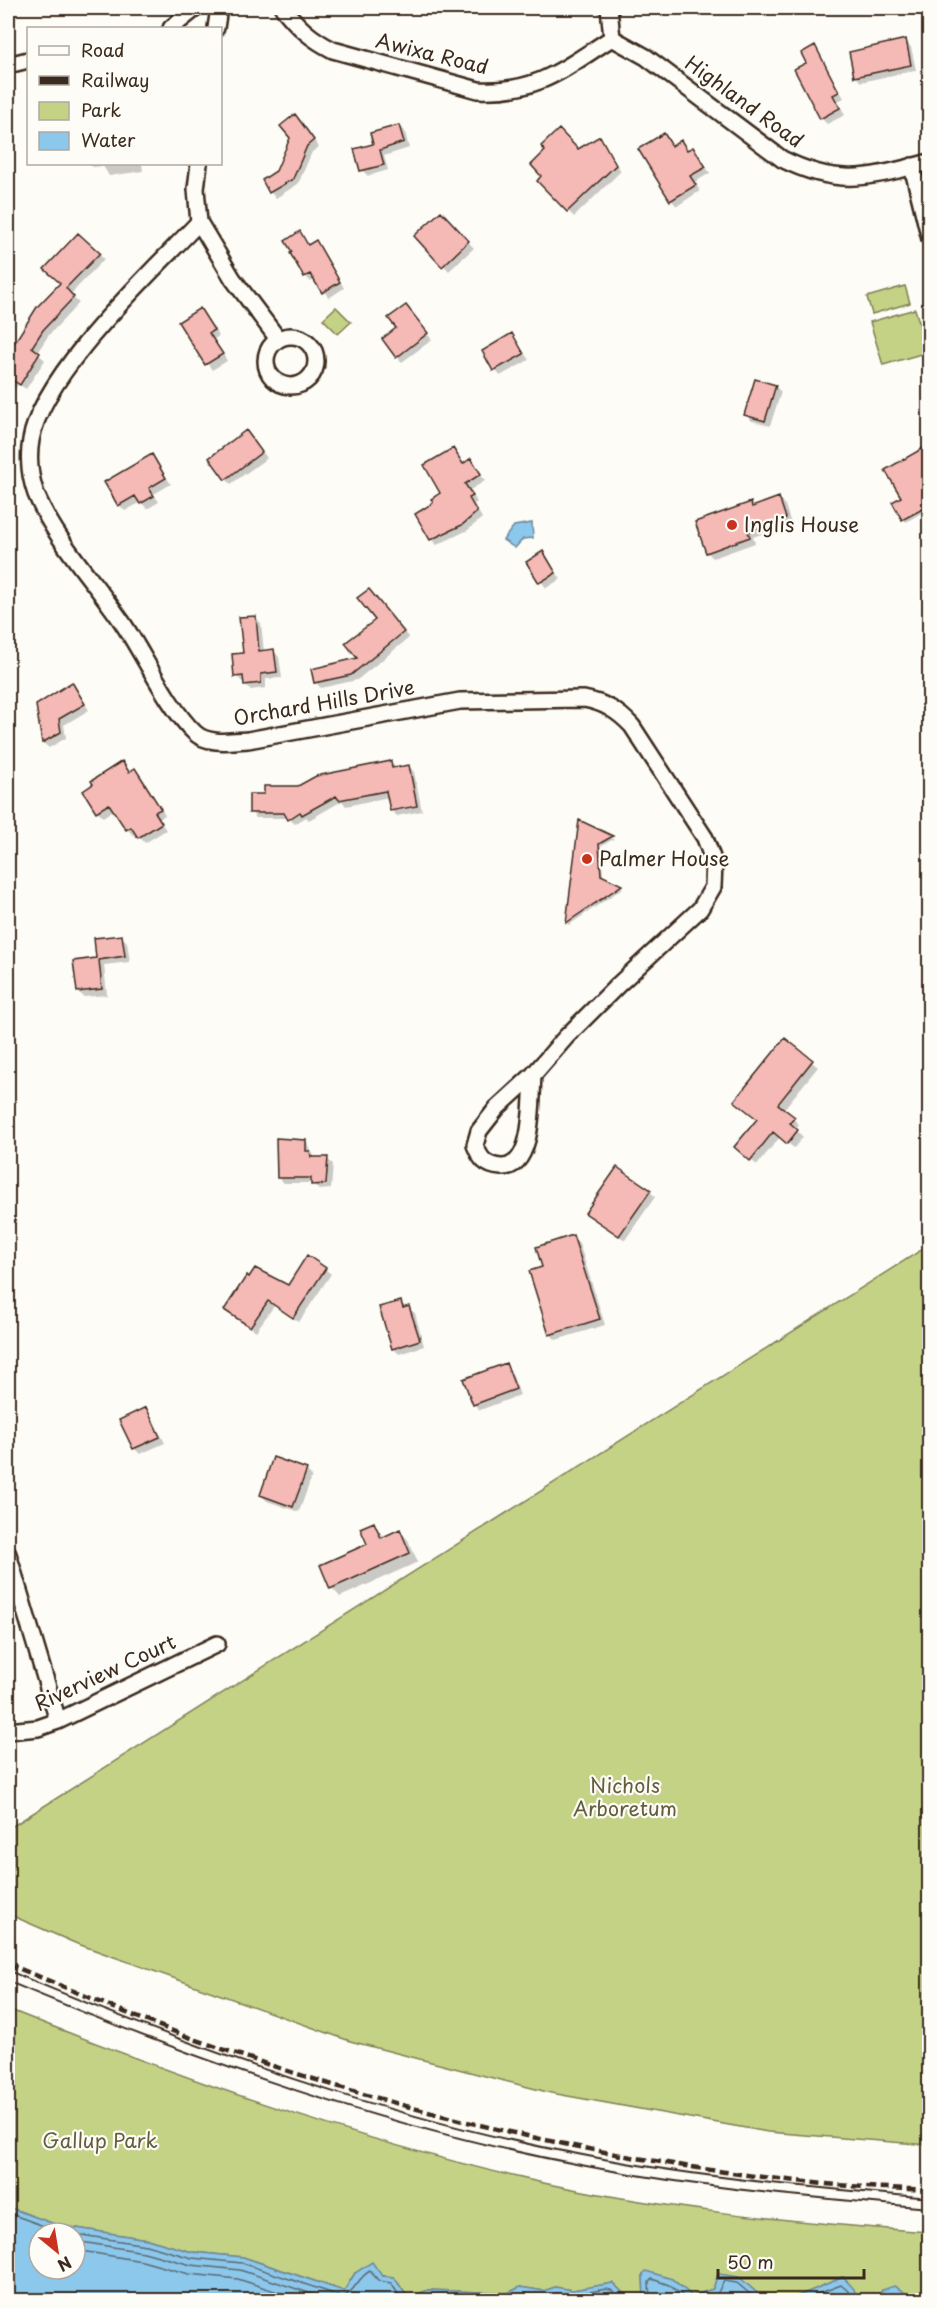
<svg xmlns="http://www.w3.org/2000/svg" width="937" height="2308" font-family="'Playpen Sans',sans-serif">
<rect width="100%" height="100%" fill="#fdfcf7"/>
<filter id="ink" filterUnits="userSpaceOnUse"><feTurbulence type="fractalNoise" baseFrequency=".0167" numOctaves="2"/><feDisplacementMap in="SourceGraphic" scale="12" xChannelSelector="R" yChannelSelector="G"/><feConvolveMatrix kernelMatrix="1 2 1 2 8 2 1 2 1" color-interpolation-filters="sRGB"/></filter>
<g filter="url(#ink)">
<path fill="#c4d286" stroke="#807e52" stroke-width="1.5" d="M 905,286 L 910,303 L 872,314 L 867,297 Z
M 336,307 L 351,322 L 338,334 L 323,319 Z
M 915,309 L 928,352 L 883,365 L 870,322 Z
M 929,1245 L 929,2145 L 768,2132 L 551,2093 L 350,2041 L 75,1943 L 8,1914 L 8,1829 Z
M 8,2009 C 175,2075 345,2137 521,2178 C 655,2209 793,2222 929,2232 L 929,2300 C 913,2300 899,2293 882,2290 L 877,2300 L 857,2300 L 843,2277 C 823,2285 782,2308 763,2297 C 740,2284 749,2278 718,2274 L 713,2289 L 692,2296 L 672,2279 L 643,2274 L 644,2300 L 630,2300 L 613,2283 L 573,2290 L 555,2287 L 544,2291 L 520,2287 L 508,2293 L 428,2290 L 408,2298 L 394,2277 L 355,2273 L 344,2291 L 243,2257 L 192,2252 L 147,2239 L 57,2225 L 8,2207 Z"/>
<path fill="#8cc7ec" stroke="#6c889a" stroke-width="1.5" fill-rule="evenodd" d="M 532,523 L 533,538 L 523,539 L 515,548 L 503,540 L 514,526 Z
M 8,2207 L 57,2225 L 147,2239 L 192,2252 L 243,2257 L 344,2291 L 355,2273 L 372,2262 L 382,2276 L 394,2277 L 408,2298 L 428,2290 L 508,2293 L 520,2287 L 544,2291 L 555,2287 L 573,2290 L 613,2283 L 630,2300 L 8,2300 ZM 39,2233 L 75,2233 L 75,2269 L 39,2269 Z
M 646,2271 L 672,2279 L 692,2296 L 713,2289 L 718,2274 L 739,2277 L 763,2298 L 773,2300 L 644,2300 L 643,2274 Z
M 843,2277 L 854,2289 L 857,2300 L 777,2300 L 794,2298 Z
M 894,2286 L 917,2300 L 877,2300 L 882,2290 Z"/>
<path fill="#0003" d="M 905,41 L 911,47 L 916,70 L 861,82 L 855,76 Z
M 815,47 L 844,98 L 838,101 L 845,115 L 827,124 L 821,118 L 808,63 Z
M 300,122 L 319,147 L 312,152 L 298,184 L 276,198 L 270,192 Z
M 399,126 L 405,132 L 409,148 L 384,156 L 388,170 L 368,176 L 362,170 L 375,145 Z
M 663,135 L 673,147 L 681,142 L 689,151 L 693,148 L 710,173 L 695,182 L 700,191 L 677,206 L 671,200 Z
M 599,138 L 621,171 L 574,217 L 539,181 L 578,150 Z
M 89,164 L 142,164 L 143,171 L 109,176 L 103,166 L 93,167 Z
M 440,213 L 474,248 L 449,271 L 416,236 Z
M 299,233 L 309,246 L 315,242 L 321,247 L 344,288 L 329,298 L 315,279 L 311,282 L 305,276 L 287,241 Z
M 78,235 L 104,259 L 70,295 L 79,303 L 48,336 L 37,353 L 45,360 L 26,389 L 18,384 L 8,400 L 8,351 L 10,351 L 62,283 Z
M 200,309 L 219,336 L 214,339 L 227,361 L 212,370 L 180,322 Z
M 411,312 L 432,340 L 402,362 L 397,357 L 398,328 Z
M 512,335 L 529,360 L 500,376 L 484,352 Z
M 775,386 L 781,392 L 770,426 L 752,421 L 746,415 Z
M 252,438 L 267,458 L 231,484 L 226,479 Z
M 453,449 L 464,465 L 471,460 L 485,481 L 470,490 L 477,502 L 474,504 L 482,518 L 468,530 L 437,545 L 431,539 L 435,503 L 442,494 Z
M 930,451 L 930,508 L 906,522 L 894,503 L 903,498 Z
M 152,456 L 171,484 L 154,494 L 159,502 L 147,509 L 141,502 L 125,511 L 119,505 Z
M 779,499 L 785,505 L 791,524 L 753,537 L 755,543 L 713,558 L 707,552 L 750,504 L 754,508 Z
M 543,553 L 561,579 L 546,588 L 528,562 Z
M 375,596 L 409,638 L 357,680 L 321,688 L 315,682 L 360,659 L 377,620 Z
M 255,617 L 261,623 L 264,652 L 274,651 L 279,657 L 282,678 L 266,679 L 266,688 L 251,690 L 236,676 Z
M 72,684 L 89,710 L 64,725 L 66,738 L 49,748 L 43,743 L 38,706 Z
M 390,762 L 397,769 L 409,766 L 414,772 L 422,811 L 397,816 L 391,810 L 389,797 L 346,806 L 342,801 L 309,820 L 306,817 L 295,824 L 288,818 L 256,818 L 251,812 L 266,796 Z
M 122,763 L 130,773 L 135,770 L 141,775 L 165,815 L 159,819 L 166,830 L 145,843 L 136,833 L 133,835 L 127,829 L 115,809 L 103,817 L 97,811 Z
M 581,822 L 614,839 L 601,846 L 603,877 L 623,888 L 569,925 L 567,923 Z
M 121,936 L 127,942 L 130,962 L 104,965 L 107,995 L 84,997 L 78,992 L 98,959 Z
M 785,1040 L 818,1067 L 783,1110 L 799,1124 L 795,1129 L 803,1137 L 794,1148 L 780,1137 L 757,1165 L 741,1152 L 758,1119 Z
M 306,1141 L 316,1159 L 327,1159 L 333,1164 L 331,1189 L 319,1190 L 312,1183 L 284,1183 L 279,1178 Z
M 650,1191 L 655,1197 L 625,1240 L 593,1218 Z
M 573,1237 L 579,1243 L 605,1325 L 556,1340 L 550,1334 Z
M 325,1269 L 331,1274 L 299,1322 L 274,1306 L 256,1331 L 226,1310 L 250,1279 L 288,1287 Z
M 400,1303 L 415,1313 L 424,1346 L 399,1354 L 393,1348 Z
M 505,1365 L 511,1371 L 520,1395 L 480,1410 L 474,1404 Z
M 146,1409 L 151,1415 L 165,1443 L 140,1454 L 134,1448 L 121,1421 Z
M 306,1470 L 312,1476 L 299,1512 L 267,1501 L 261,1495 Z
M 374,1524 L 385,1538 L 400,1531 L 408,1540 L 418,1562 L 340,1597 L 332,1588 L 369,1545 Z"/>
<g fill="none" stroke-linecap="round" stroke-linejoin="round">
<path stroke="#5b6970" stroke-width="1.5" d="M 8,2213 L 55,2230 L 72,2233
M 75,2234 L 146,2245 L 192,2258 L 242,2263 L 343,2297 C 354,2293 358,2277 370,2271 L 379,2281 L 391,2283 L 402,2300
M 75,2241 L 144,2252 L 191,2265 L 240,2270 L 330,2300
M 75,2250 L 142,2261 L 189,2274 L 238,2279 L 302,2300
M 419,2300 L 429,2296 L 508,2299 L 522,2294 L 544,2297 L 556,2293 L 573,2295 L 606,2289 L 611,2290 L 622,2300
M 650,2300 L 649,2282 L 652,2279 L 669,2285 L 688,2300
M 697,2300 L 717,2294 L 724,2281 L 737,2283 L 757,2300
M 802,2300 L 841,2285 L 848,2291 L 849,2300"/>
</g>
<path fill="#f5b9b6" stroke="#3b2a1e" stroke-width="1.5" d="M 906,39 L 911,65 L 854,77 L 849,52 Z
M 815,45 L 839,92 L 833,95 L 840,108 L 820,119 L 794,69 L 806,63 L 801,53 Z
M 295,114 L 314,140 L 307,146 L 293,179 L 269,193 L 262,180 L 276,171 L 290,138 L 280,126 Z
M 399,125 L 404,142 L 380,150 L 384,165 L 360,171 L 354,149 L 373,144 L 370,133 Z
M 559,129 L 578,149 L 600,136 L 616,165 L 567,212 L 537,181 L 541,176 L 531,165 L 545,151 L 541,146 Z
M 664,133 L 672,146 L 681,140 L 687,150 L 693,147 L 706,167 L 690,176 L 696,185 L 670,201 L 638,149 Z
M 441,211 L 469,241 L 442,267 L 414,236 Z
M 300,231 L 308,245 L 316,240 L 340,282 L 322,293 L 310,274 L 304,277 L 290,253 L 292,252 L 285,241 Z
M 78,233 L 100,253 L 66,288 L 74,297 L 43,330 L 32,347 L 40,353 L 20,385 L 8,377 L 8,353 L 37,307 L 60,283 L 44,269 Z
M 406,305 L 428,333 L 396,358 L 382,339 L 396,328 L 388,318 Z
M 200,308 L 214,330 L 209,333 L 223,354 L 205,365 L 178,322 Z
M 512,333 L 524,354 L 493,371 L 482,351 Z
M 755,379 L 776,385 L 765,421 L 744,415 Z
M 246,430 L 262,452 L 225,480 L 209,458 Z
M 930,444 L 930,505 L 902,520 L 892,502 L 901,497 L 885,470 Z
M 453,448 L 463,464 L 471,458 L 481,474 L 465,484 L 473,496 L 469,498 L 477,512 L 462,525 L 430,540 L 415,514 L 433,503 L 431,499 L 440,493 L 424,465 Z
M 152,454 L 166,478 L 149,488 L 154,496 L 140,504 L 135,496 L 118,506 L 104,482 Z
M 779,497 L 786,518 L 748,532 L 750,537 L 706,553 L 695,522 L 751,502 L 752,507 Z
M 543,551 L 556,573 L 539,583 L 526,562 Z
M 369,589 L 404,632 L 351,675 L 314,683 L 311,669 L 357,658 L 345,643 L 375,620 L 357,598 Z
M 256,616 L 259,651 L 274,649 L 277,672 L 261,674 L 261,683 L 244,685 L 243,676 L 234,677 L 232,654 L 243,653 L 239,617 Z
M 72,682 L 85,704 L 59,719 L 61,732 L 42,743 L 36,705 Z
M 122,761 L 129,772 L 135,768 L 161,809 L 155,812 L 162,823 L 138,838 L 131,827 L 126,830 L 109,804 L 96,812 L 83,791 L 93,784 L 91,781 Z
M 391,761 L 392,768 L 409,765 L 417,806 L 390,811 L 386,791 L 339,800 L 336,796 L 302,815 L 300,812 L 288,820 L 284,813 L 249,813 L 249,794 L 264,794 L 264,786 L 298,786 L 316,776 Z
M 579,820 L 613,836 L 599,844 L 601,875 L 622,885 L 566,923 Z
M 122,935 L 125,956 L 99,960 L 102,989 L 77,992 L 73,961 L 96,958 L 94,938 Z
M 785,1038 L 813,1060 L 778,1104 L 795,1117 L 790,1123 L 798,1130 L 787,1144 L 773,1132 L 750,1161 L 734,1147 L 757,1119 L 734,1101 Z
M 276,1138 L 306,1140 L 306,1151 L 310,1151 L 311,1157 L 328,1157 L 326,1184 L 311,1185 L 311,1178 L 277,1178 Z
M 617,1167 L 651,1190 L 619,1236 L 585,1213 Z
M 573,1235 L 600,1319 L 549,1335 L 529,1271 L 542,1267 L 536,1247 Z
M 307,1255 L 326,1268 L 293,1318 L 268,1301 L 250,1327 L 224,1310 L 247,1275 L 249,1277 L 255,1268 L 288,1285 Z
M 401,1301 L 403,1308 L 409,1306 L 420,1340 L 392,1349 L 379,1307 Z
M 506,1363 L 516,1389 L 473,1405 L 463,1379 Z
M 146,1407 L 160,1437 L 133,1449 L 119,1420 Z
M 273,1457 L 307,1469 L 293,1507 L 260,1495 Z
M 374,1522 L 381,1538 L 400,1529 L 410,1553 L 330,1589 L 320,1565 L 367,1544 L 360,1528 Z"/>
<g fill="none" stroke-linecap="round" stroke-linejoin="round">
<g stroke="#3b2a1e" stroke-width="12">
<path id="lane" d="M 8,1976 C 194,2054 387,2124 587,2161 C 700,2183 815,2193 930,2203"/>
</g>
<g stroke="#3b2a1e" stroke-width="20">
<path id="street" d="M 283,8 C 298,27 311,39 333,50 L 478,90 C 539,93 564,68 612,38
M 609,8 L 612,38
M 171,28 L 196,8
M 216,28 L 219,8
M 612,38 L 646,57 L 782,159 C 840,188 870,177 930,162
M 8,65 L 28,60
M 199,164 L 196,189 L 199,222 C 152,272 42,373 31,440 C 28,457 30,477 36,494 C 55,540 94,581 122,622 C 143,653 169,709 195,733 C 208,745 231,741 248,740 L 460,701 L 584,699 C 605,703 618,711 632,726 L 705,838 L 714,863 L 713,887 L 700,909 L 619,984 L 566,1037 L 533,1075 L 497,1108 L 479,1131 L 475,1145 C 480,1158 485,1166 501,1167 C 535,1169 531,1098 533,1075
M 912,166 L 930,239
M 199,222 L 233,279 L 278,339
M266 361a25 25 0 1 1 50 0a25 25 0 1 1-50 0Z
M 8,1554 L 58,1721
M 8,1731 L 38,1728 L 58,1721 L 217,1644"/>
</g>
<use href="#lane" stroke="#fdfcf7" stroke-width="8"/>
<use href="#street" stroke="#fdfcf7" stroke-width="15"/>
<path stroke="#3b2a1e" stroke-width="4.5" stroke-dasharray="9 4.5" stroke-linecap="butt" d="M 8,1964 C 70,1989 131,2016 194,2039 C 394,2111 603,2161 815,2183 C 853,2187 891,2188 930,2190"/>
</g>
</g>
<g fill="#c8321e" stroke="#fdfcf7" stroke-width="2">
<circle cx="732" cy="525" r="6"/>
<circle cx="587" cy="859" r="6"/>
</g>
<g text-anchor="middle" stroke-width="4.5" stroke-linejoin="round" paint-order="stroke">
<g font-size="20" fill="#3b2a1e" stroke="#fdfcf7">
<text transform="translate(432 54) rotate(14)" y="7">Awixa Road</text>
<text transform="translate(744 102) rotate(36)" y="7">Highland Road</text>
<text transform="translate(324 703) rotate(-10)" y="7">Orchard Hills Drive</text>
<text transform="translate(105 1673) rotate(-25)" y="7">Riverview Court</text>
</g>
<g font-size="20" fill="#3b2a1e" stroke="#fdfcf7" text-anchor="start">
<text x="744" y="532">Inglis House</text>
<text x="599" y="866">Palmer House</text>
</g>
<g font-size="20" fill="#645c3d" stroke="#fdfcf7">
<text x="625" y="1793">Nichols<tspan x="625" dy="23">Arboretum</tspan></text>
<text x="100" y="2148">Gallup Park</text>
</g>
</g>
<rect width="937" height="2308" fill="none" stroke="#fdfcf7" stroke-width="30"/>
<rect x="15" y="15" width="907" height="2278" fill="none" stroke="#3b2a1e" stroke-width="2" filter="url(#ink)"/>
<rect x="27" y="27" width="195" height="138" fill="#fdfcf7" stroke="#afa8a0" stroke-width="1.5"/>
<rect x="39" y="46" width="30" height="9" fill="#fdfcf7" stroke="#afa8a0" stroke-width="1.5"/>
<text x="81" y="57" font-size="18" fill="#3b2a1e">Road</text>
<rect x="39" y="76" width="30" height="9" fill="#3b2a1e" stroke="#afa8a0" stroke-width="1.5"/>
<text x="81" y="87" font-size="18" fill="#3b2a1e">Railway</text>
<rect x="39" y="102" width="30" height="18" fill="#c4d286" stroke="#afa8a0" stroke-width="1.5"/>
<text x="81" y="117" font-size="18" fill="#3b2a1e">Park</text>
<rect x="39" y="132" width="30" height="18" fill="#8cc7ec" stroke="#afa8a0" stroke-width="1.5"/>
<text x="81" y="147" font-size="18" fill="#3b2a1e">Water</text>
<g transform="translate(57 2251) rotate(150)"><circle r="28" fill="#fdfcf7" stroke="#afa8a0" stroke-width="1.5"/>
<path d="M0-4.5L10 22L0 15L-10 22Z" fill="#c8321e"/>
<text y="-9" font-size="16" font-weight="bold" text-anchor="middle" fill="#3b2a1e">N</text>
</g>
<path d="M718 2269v9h146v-9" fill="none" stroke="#3b2a1e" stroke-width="3"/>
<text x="727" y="2269" font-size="18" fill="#3b2a1e" stroke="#fdfcf7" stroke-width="4.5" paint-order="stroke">50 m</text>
</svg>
